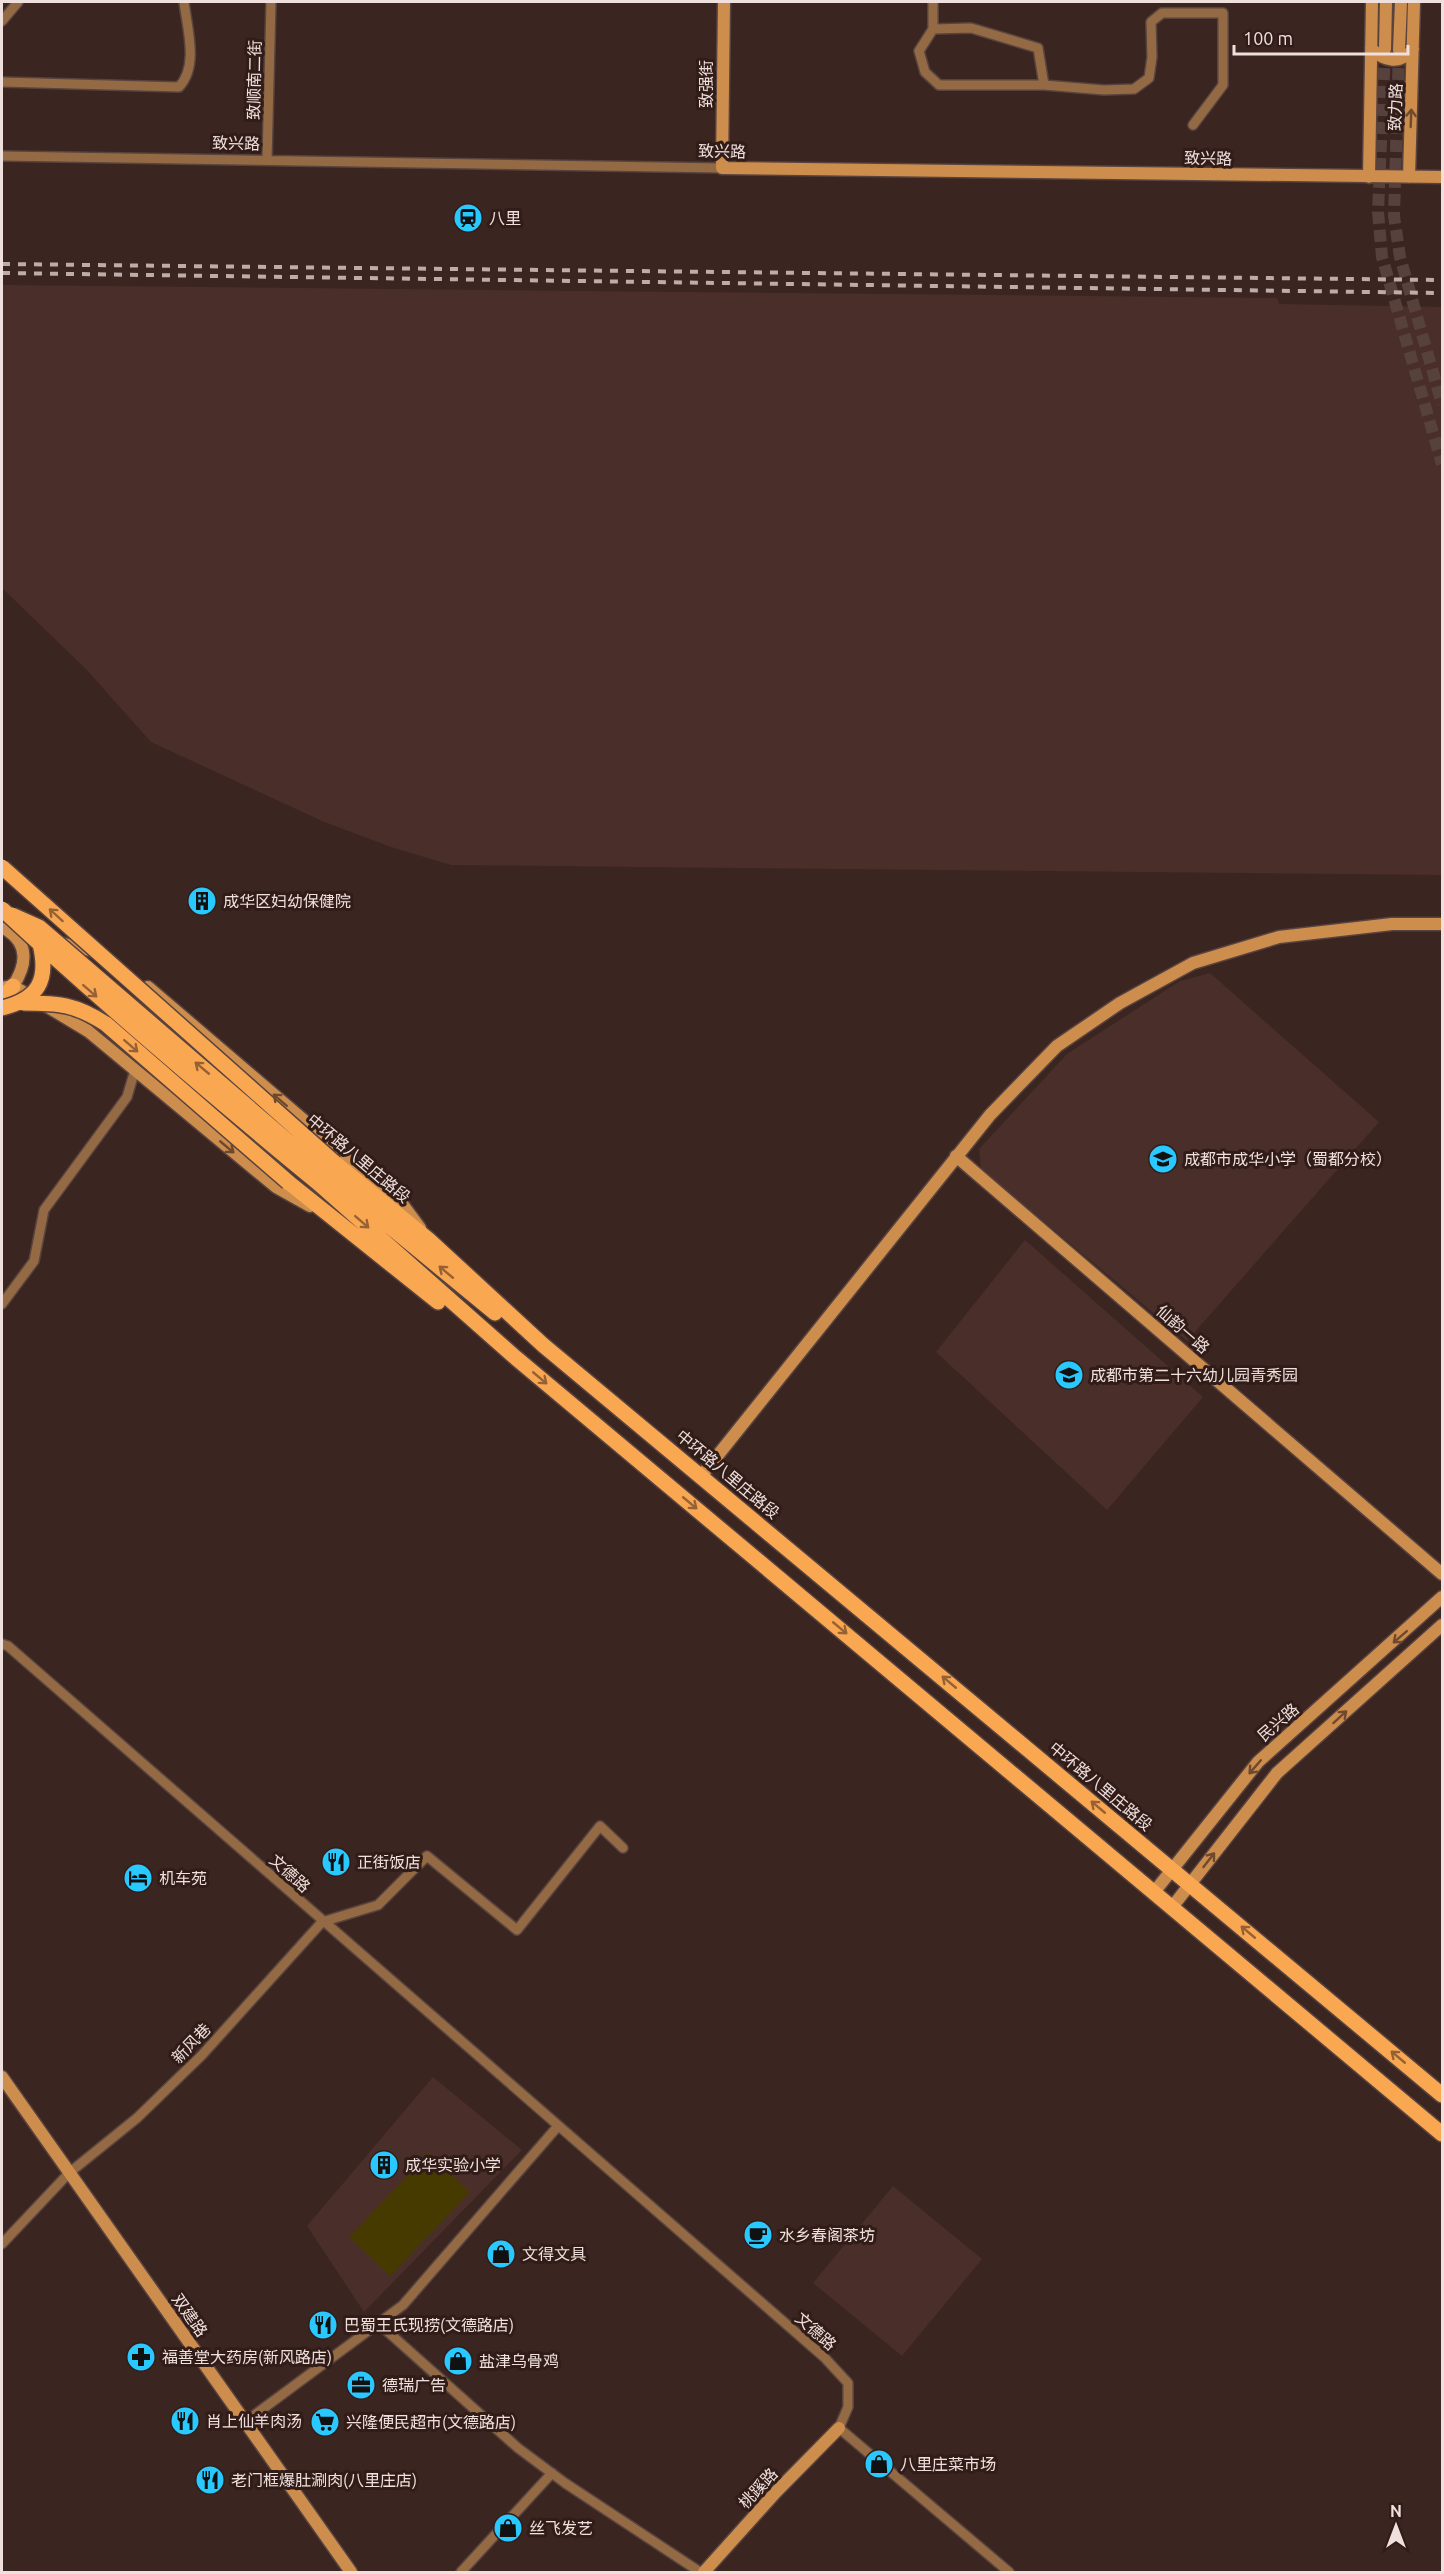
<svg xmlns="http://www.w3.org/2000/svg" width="1444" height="2574" font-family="Ubuntu,'Noto Sans SC',sans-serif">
<rect width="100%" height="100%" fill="#3b2521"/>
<path fill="#4a2e29" d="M 2,285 L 1277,298 L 1279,304 L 1442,307 L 1442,875 L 451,865 L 391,847 L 322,821 L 151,742 L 86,669 L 2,588 Z
M 1210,973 L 1379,1122 L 1187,1341 L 981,1169 L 979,1149 L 1067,1054 L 1180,981 Z
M 1025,1240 L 1203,1397 L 1107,1510 L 936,1352 Z
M 433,2077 L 522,2150 L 364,2312 L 307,2226 Z
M 893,2186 L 982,2259 L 902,2356 L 813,2283 Z"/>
<path fill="#463a00" d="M 429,2153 L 470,2192 L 390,2276 L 349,2237 Z"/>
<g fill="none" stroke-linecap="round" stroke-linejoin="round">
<path stroke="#56413d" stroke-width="12" stroke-dasharray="12 6" stroke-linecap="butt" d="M 1385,50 L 1378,212 L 1382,257 L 1442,464
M 1399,50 L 1394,216 L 1400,257 L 1442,404"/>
<g stroke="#58433f" stroke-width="12">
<path id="street" d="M 933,2 L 933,29 L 971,28 L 1038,48 L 1044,85
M 2,21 L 18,2
M 933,29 L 919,51 L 925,72 L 939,85 L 1044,85 L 1104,90 L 1134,89 L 1149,78 L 1152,57 L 1151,22 L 1162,13 L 1223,13 L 1223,85 L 1193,125
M 2,82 L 179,87 C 199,66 187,28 184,2
M 2,156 L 722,168
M 267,160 L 271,2
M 2,1304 L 34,1261 L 44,1210 L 127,1097 L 135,1070
M 2,1644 L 8,1646 L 824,2357 L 848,2383 L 848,2407 L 839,2428 L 1009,2572
M 2,2244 L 69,2173 L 137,2118 L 202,2055 L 322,1922 L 378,1905 L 427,1856 L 517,1930 L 600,1826 L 623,1848
M 378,2323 L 518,2448 L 565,2483 L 700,2572
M 245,2422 L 403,2305 L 558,2126
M 461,2572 L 552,2473"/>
</g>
<g stroke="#58433f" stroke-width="15">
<path id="secondary" d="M 724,2 L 722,168 L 1442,177
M 1371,48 C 1384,62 1401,65 1413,49
M 1385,49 L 1386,2
M 1399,50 L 1401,2
M 1369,177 L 1372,2
M 1409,177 L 1414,2
M 4,929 L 31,935
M 56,942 L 98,952
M 13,986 L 88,1031 L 276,1187 L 310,1206
M 148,987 L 403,1205 L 420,1228
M 2,988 L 13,986 C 26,966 30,945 7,930
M 956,1156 L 1442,1574
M 702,1475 L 990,1115 L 1057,1046 L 1120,1003 L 1193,963 L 1279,937 L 1392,924 L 1442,924
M 1155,1891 L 1258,1762 L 1442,1597
M 1173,1906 L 1277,1773 L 1442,1625
M 2,2077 L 351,2572
M 704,2572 L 776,2492 L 839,2428"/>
</g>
<g stroke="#58433f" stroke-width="18">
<path id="primary" d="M 2,999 L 13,986
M 335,1163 L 429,1240 L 543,1345 L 1442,2095
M 326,1174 L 495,1313
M 288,1182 L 438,1302
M 318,1183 L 516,1358 L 1442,2134"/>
</g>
<use href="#street" stroke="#936a44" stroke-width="9"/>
<use href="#secondary" stroke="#cd8d4d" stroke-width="12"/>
<use href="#primary" stroke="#faa752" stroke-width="15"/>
<path stroke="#bdaca8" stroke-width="4" stroke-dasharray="8 8" stroke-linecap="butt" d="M 2,264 L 1442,280
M 2,273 L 1442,293"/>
<g stroke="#58433f" stroke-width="18" stroke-linecap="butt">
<path id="primary-bridge" d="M 2,867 L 335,1163
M 2,909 C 104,1004 210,1094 318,1183
M 12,915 L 39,927 L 326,1174
M 23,1003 C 59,1003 75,1004 106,1024 L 288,1182
M 2,1008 C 38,999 49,981 40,944"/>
</g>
<use href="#primary-bridge" stroke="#faa752" stroke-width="15"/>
</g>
<defs><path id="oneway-shaft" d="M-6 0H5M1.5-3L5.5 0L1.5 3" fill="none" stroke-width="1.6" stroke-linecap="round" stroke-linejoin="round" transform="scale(1.5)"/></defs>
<g stroke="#6f492d">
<use href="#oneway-shaft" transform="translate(1411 118) rotate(-88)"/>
<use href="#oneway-shaft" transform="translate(280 1100) rotate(-139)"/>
<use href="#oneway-shaft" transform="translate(227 1147) rotate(40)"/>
<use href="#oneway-shaft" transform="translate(1400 1637) rotate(139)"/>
<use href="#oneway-shaft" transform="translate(1340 1717) rotate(-42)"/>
<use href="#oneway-shaft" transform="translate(1255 1767) rotate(131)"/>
<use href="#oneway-shaft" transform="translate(1209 1860) rotate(-52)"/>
</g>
<g stroke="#966235">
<use href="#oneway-shaft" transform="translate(56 915) rotate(-138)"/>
<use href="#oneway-shaft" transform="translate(90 991) rotate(41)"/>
<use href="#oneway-shaft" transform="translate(131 1046) rotate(41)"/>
<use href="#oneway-shaft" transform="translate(202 1068) rotate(-140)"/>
<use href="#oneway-shaft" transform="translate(362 1222) rotate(41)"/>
<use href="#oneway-shaft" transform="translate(446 1272) rotate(-140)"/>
<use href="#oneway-shaft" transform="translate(540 1378) rotate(40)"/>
<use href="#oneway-shaft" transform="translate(690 1503) rotate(40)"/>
<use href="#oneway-shaft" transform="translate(840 1628) rotate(40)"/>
<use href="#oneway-shaft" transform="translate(949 1682) rotate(-140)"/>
<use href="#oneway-shaft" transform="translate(1098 1807) rotate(-140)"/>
<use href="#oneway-shaft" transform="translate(1248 1932) rotate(-140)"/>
<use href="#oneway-shaft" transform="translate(1398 2057) rotate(-140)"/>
</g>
<defs>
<g id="station-disc" transform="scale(1.5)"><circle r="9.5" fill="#29c8ff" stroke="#311c18"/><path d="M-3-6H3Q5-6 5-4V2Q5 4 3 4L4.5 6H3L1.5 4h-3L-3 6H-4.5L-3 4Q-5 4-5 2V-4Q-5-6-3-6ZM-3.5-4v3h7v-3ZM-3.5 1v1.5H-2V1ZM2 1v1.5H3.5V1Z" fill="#111"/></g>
<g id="building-disc" transform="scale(1.5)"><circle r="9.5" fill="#29c8ff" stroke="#311c18"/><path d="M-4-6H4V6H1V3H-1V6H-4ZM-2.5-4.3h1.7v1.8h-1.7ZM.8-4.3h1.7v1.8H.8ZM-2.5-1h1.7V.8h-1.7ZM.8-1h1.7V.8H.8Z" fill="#111"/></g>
<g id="school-disc" transform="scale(1.5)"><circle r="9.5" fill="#29c8ff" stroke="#311c18"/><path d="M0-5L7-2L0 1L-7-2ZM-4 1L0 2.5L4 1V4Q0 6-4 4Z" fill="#111"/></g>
<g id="restaurant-disc" transform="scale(1.5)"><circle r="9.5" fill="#29c8ff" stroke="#311c18"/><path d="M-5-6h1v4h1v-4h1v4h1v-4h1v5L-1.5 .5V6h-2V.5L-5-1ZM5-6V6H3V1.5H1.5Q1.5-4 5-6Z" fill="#111"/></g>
<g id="hotel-disc" transform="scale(1.5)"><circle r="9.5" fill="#29c8ff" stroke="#311c18"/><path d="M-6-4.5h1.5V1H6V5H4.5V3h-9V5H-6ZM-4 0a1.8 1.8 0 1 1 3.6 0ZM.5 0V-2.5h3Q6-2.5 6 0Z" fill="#111"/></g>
<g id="cafe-disc" transform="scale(1.5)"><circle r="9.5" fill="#29c8ff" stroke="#311c18"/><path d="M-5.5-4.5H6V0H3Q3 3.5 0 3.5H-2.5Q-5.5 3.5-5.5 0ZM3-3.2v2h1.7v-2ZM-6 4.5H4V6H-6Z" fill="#111"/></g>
<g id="shop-disc" transform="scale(1.5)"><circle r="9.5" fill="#29c8ff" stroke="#311c18"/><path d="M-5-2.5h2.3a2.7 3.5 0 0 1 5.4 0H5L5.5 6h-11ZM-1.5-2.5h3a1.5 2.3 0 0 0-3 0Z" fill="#111"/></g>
<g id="pharmacy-disc" transform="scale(1.5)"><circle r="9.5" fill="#29c8ff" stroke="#311c18"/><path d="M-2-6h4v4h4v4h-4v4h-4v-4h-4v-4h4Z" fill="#111"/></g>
<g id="office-disc" transform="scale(1.5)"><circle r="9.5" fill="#29c8ff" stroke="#311c18"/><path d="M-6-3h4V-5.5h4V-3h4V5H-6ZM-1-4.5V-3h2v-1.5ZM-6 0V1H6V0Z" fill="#111"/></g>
<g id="supermarket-disc" transform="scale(1.5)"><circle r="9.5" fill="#29c8ff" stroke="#311c18"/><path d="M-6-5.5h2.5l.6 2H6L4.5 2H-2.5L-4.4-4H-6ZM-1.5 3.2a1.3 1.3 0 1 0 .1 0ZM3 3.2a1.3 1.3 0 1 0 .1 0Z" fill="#111"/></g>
</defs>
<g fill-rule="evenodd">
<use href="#station-disc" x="468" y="218"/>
<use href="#building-disc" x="202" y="901"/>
<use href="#school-disc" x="1163" y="1159"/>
<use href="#school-disc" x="1069" y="1375"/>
<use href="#restaurant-disc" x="336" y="1862"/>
<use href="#hotel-disc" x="138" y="1878"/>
<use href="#building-disc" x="384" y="2165"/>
<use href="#cafe-disc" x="758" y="2235"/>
<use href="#shop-disc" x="501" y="2254"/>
<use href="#restaurant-disc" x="323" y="2325"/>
<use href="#pharmacy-disc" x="141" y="2357"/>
<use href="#shop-disc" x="458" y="2361"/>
<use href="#office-disc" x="361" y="2385"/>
<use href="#restaurant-disc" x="185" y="2421"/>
<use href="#supermarket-disc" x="325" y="2422"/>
<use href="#shop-disc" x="879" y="2464"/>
<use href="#restaurant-disc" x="210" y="2480"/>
<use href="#shop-disc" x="508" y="2528"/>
</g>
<g text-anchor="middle" stroke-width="6" stroke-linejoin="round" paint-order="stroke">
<g font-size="16" fill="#efe0dd" stroke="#311c18">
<text transform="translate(254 80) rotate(-89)" y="6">致顺南二街</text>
<text transform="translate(706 84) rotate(-90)" y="6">致强街</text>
<text transform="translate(1395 107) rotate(-88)" y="6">致力路</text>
<text transform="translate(236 143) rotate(1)" y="6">致兴路</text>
<text transform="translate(722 151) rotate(1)" y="6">致兴路</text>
<text transform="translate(1208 158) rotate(1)" y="6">致兴路</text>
<text transform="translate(359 1158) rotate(40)" y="6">中环路八里庄路段</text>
<text transform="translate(1183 1329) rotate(41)" y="6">仙韵一路</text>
<text transform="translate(728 1474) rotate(40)" y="6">中环路八里庄路段</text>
<text transform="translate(1278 1722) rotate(-41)" y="6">民兴路</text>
<text transform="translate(1101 1786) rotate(40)" y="6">中环路八里庄路段</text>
<text transform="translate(290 1873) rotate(42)" y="6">文德路</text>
<text transform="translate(191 2043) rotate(-46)" y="6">新风巷</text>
<text transform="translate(190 2315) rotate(55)" y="6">双建路</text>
<text transform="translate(816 2331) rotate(41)" y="6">文德路</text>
<text transform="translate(758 2488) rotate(-47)" y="6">桃蹊路</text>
</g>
<g font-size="16" fill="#efe0dd" stroke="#311c18" text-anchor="start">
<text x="489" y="224">八里</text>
<text x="223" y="907">成华区妇幼保健院</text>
<text x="1184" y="1165">成都市成华小学（蜀都分校）</text>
<text x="1090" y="1381">成都市第二十六幼儿园青秀园</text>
<text x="357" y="1868">正街饭店</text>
<text x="159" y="1884">机车苑</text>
<text x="405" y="2171">成华实验小学</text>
<text x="779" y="2241">水乡春阁茶坊</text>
<text x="522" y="2260">文得文具</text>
<text x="344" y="2331">巴蜀王氏现捞(文德路店)</text>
<text x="162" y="2363">福善堂大药房(新风路店)</text>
<text x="479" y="2367">盐津乌骨鸡</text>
<text x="382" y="2391">德瑞广告</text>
<text x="206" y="2427">肖上仙羊肉汤</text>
<text x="346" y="2428">兴隆便民超市(文德路店)</text>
<text x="900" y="2470">八里庄菜市场</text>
<text x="231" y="2486">老门框爆肚涮肉(八里庄店)</text>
<text x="529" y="2534">丝飞发艺</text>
</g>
</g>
<rect width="1444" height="2574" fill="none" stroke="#efe0dd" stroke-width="6"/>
<g transform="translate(1396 2526)" stroke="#311c18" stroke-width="4.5" paint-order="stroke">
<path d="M0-4.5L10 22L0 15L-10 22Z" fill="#efe0dd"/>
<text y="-9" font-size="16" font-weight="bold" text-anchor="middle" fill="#efe0dd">N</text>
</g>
<path d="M1234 45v9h174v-9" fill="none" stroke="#efe0dd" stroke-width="3"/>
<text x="1243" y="45" font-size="18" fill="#efe0dd" stroke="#311c18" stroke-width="4.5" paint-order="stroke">100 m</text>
</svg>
